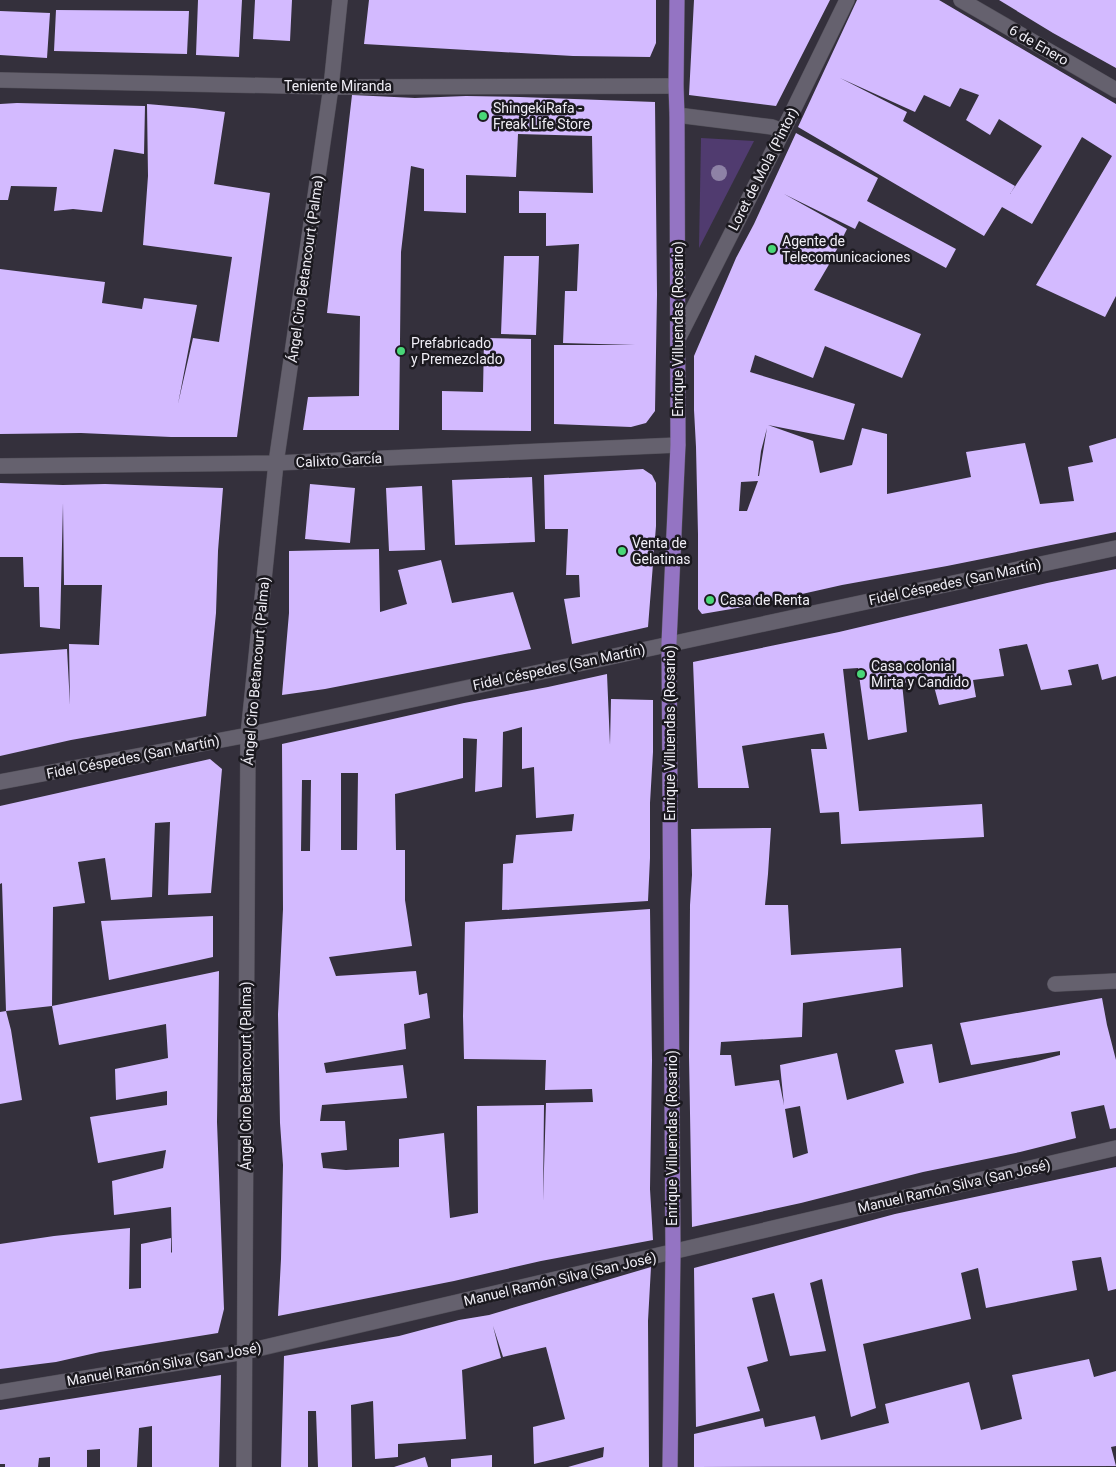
<svg xmlns="http://www.w3.org/2000/svg" width="1116" height="1467" font-family="Roboto,sans-serif">
<rect width="100%" height="100%" fill="#34303c"/>
<path fill="#503b6f" d="M 701,138 L 754,141 L 699,248 Z"/>
<path fill="#d3baff" fill-rule="evenodd" d="M 198,0 L 242,0 L 239,57 L 196,55 Z
M 255,0 L 292,0 L 290,41 L 253,39 Z
M 369,0 L 656,0 L 656,43 L 650,57 L 573,56 L 364,44 Z
M 694,0 L 830,0 L 776,106 L 689,95 Z
M 857,0 L 939,0 L 1116,104 L 1116,296 L 1105,317 L 1036,285 L 1112,156 L 1082,137 L 1032,224 L 1002,207 L 984,236 L 798,127 ZM 840,78 L 915,112 L 924,95 L 950,107 L 960,88 L 979,95 L 966,120 L 990,135 L 999,119 L 1042,146 L 1010,194 L 1015,186 L 903,121 L 907,112 Z
M 999,0 L 1116,0 L 1116,68 L 1053,33 Z
M 56,10 L 189,11 L 187,54 L 54,51 Z
M 0,11 L 50,13 L 47,58 L 0,55 Z
M 352,95 L 415,98 L 466,96 L 520,97 L 655,102 L 657,294 L 655,411 L 646,423 L 631,427 L 554,424 L 554,345 L 635,345 L 563,343 L 565,291 L 577,291 L 579,244 L 546,246 L 546,213 L 519,213 L 519,191 L 593,193 L 592,136 L 518,134 L 516,177 L 466,175 L 466,213 L 424,211 L 424,169 L 411,166 L 401,252 L 399,430 L 303,430 L 308,397 L 359,396 L 360,316 L 327,313 Z
M 17,103 L 145,106 L 144,154 L 114,149 L 102,212 L 73,209 L 54,211 L 57,187 L 11,186 L 8,200 L 0,200 L 0,104 Z
M 147,104 L 194,108 L 225,112 L 214,184 L 270,193 L 237,437 L 171,437 L 81,433 L 0,434 L 0,269 L 105,282 L 102,303 L 142,309 L 144,298 L 197,305 L 178,404 L 193,338 L 219,342 L 232,257 L 143,245 L 148,176 Z
M 796,133 L 878,178 L 867,201 L 956,249 L 946,268 L 859,221 L 855,229 L 784,194 L 847,229 L 831,261 L 814,290 L 921,334 L 902,378 L 825,346 L 813,378 L 755,355 L 750,372 L 855,404 L 844,440 L 768,425 L 813,441 L 820,473 L 852,465 L 862,428 L 887,434 L 887,494 L 971,477 L 966,452 L 1025,443 L 1040,504 L 1074,501 L 1068,467 L 1093,462 L 1089,446 L 1116,438 L 1116,532 L 947,566 L 842,585 L 749,606 L 702,614 L 698,609 L 698,534 L 696,447 L 694,410 L 694,356 L 736,258 L 754,224 ZM 767,428 L 759,476 L 758,476 L 761,451 ZM 758,481 L 747,511 L 739,511 L 741,482 Z
M 504,256 L 539,256 L 536,335 L 501,334 Z
M 484,338 L 531,339 L 531,431 L 442,430 L 442,391 L 483,392 Z
M 643,469 L 652,475 L 656,483 L 656,526 L 648,627 L 572,644 L 564,599 L 580,597 L 579,575 L 566,575 L 568,529 L 545,529 L 544,475 Z
M 532,477 L 535,542 L 455,545 L 452,480 Z
M 0,483 L 63,485 L 105,484 L 223,488 L 218,551 L 216,613 L 206,716 L 71,740 L 0,756 L 0,654 L 67,649 L 70,705 L 69,644 L 99,645 L 102,585 L 64,585 L 63,503 L 60,629 L 40,627 L 39,587 L 24,587 L 23,557 L 0,557 Z
M 310,484 L 355,488 L 350,543 L 305,539 Z
M 422,486 L 425,550 L 389,551 L 386,488 Z
M 379,549 L 380,612 L 407,604 L 398,570 L 441,560 L 452,603 L 513,592 L 531,649 L 325,689 L 282,695 L 289,613 L 289,551 Z
M 1116,569 L 1116,676 L 1102,680 L 1098,664 L 1068,670 L 1072,685 L 1041,690 L 1027,644 L 999,649 L 1004,676 L 973,680 L 976,697 L 939,705 L 932,679 L 902,683 L 907,732 L 868,740 L 858,668 L 843,669 L 859,811 L 982,804 L 984,837 L 841,844 L 839,812 L 820,813 L 811,749 L 827,749 L 824,733 L 742,746 L 749,788 L 698,788 L 693,662 L 839,632 L 1047,583 Z
M 607,674 L 610,745 L 611,699 L 653,700 L 653,752 L 650,803 L 650,858 L 648,901 L 502,910 L 503,864 L 513,863 L 516,835 L 572,831 L 574,814 L 536,818 L 534,767 L 522,769 L 522,727 L 503,732 L 502,787 L 475,792 L 477,739 L 463,738 L 463,778 L 395,794 L 396,850 L 405,850 L 405,900 L 412,946 L 329,957 L 336,976 L 416,971 L 419,995 L 427,993 L 430,1018 L 404,1024 L 406,1049 L 324,1063 L 326,1073 L 403,1065 L 407,1098 L 322,1105 L 320,1121 L 345,1121 L 347,1150 L 321,1153 L 323,1168 L 346,1170 L 399,1167 L 399,1139 L 444,1133 L 450,1218 L 478,1213 L 477,1106 L 544,1105 L 543,1201 L 546,1103 L 593,1102 L 592,1089 L 545,1090 L 546,1060 L 464,1059 L 463,1016 L 465,922 L 650,909 L 652,1060 L 650,1189 L 653,1240 L 541,1261 L 454,1281 L 278,1316 L 281,1259 L 283,1165 L 280,1123 L 278,1014 L 283,909 L 282,744 L 464,703 L 548,687 ZM 341,773 L 358,773 L 357,850 L 341,850 ZM 302,780 L 311,780 L 310,851 L 301,851 Z
M 210,759 L 222,769 L 211,893 L 168,895 L 170,822 L 155,823 L 152,897 L 111,900 L 105,858 L 78,862 L 85,903 L 53,907 L 52,1006 L 6,1011 L 2,883 L 0,884 L 0,806 Z
M 771,828 L 768,874 L 765,905 L 788,905 L 791,955 L 901,948 L 903,987 L 803,1003 L 802,1037 L 721,1042 L 720,1055 L 731,1055 L 735,1086 L 779,1080 L 784,1105 L 780,1065 L 837,1053 L 847,1100 L 904,1083 L 895,1050 L 932,1044 L 939,1083 L 1034,1062 L 1060,1055 L 1060,1051 L 971,1065 L 960,1023 L 1102,998 L 1107,1025 L 1116,1060 L 1116,1128 L 1110,1129 L 1104,1105 L 1071,1112 L 1076,1138 L 1020,1152 L 923,1172 L 801,1203 L 692,1227 L 689,1056 L 690,905 L 692,875 L 691,829 ZM 800,1106 L 808,1153 L 793,1158 L 785,1109 Z
M 213,916 L 213,957 L 109,980 L 101,921 Z
M 219,971 L 217,1122 L 224,1309 L 218,1333 L 100,1352 L 56,1362 L 0,1369 L 0,1244 L 54,1236 L 130,1228 L 129,1289 L 141,1288 L 141,1244 L 171,1238 L 171,1252 L 172,1253 L 171,1207 L 114,1215 L 112,1181 L 163,1168 L 166,1150 L 98,1163 L 90,1117 L 167,1105 L 167,1091 L 116,1100 L 115,1069 L 168,1058 L 166,1024 L 59,1045 L 52,1006 Z
M 6,1011 L 11,1030 L 22,1100 L 0,1104 L 0,1012 Z
M 1116,1167 L 1116,1289 L 1108,1291 L 1101,1257 L 1072,1261 L 1077,1290 L 986,1308 L 978,1268 L 961,1273 L 971,1319 L 863,1344 L 876,1408 L 851,1417 L 822,1279 L 810,1283 L 826,1351 L 790,1356 L 774,1293 L 752,1298 L 768,1361 L 747,1367 L 760,1411 L 696,1427 L 694,1268 L 895,1214 Z
M 651,1267 L 648,1321 L 649,1467 L 568,1467 L 603,1457 L 604,1447 L 534,1464 L 533,1427 L 565,1419 L 546,1347 L 503,1357 L 493,1326 L 501,1358 L 462,1370 L 466,1439 L 398,1444 L 398,1457 L 375,1459 L 373,1401 L 351,1405 L 352,1467 L 318,1467 L 316,1411 L 308,1411 L 308,1467 L 281,1467 L 284,1356 L 399,1336 L 459,1320 L 489,1315 Z
M 1089,1359 L 1094,1377 L 1116,1371 L 1116,1446 L 1111,1447 L 1116,1466 L 694,1467 L 694,1434 L 763,1418 L 765,1427 L 815,1416 L 821,1440 L 889,1423 L 885,1404 L 969,1382 L 981,1430 L 1022,1419 L 1012,1375 Z
M 221,1375 L 219,1467 L 152,1467 L 152,1426 L 139,1428 L 137,1467 L 100,1467 L 100,1449 L 87,1450 L 87,1467 L 50,1467 L 50,1457 L 39,1458 L 38,1467 L 5,1467 L 5,1464 L 0,1464 L 0,1410 Z
M 492,1455 L 492,1467 L 451,1467 L 451,1459 Z
M 425,1457 L 428,1467 L 394,1467 Z"/>
<g fill="none" stroke-linecap="round" stroke-linejoin="round">
<g stroke="#53505a" stroke-width="16">
<path id="service" d="M 1055,984 L 1116,981"/>
</g>
<g stroke="#53505a" stroke-width="16">
<path id="minor" d="M 961,0 L 1116,90
M 0,80 L 331,87 L 676,86
M 677,115 L 772,127 L 783,131
M 679,337 L 783,131 L 847,0
M 0,466 L 276,463 L 678,445
M 0,782 L 248,735 L 1116,548
M 0,1392 L 244,1352 L 1116,1148
M 244,1467 L 248,735 L 276,463 L 331,87 L 340,0"/>
</g>
<g stroke="#53505a" stroke-width="16">
<path id="primary" d="M 670,1467 L 673,1253 L 669,643 L 678,445 L 677,115 L 676,86 L 677,0"/>
</g>
<use href="#service" stroke="#65616e" stroke-width="15"/>
<use href="#minor" stroke="#65616e" stroke-width="15"/>
<use href="#primary" stroke="#9474c3" stroke-width="15"/>
</g>
<circle fill="#8e82a6" cx="719" cy="173" r="8"/>
<g fill="#49d778" stroke="#1b191f" stroke-width="2">
<circle cx="483" cy="116" r="5"/>
<circle cx="772" cy="249" r="5"/>
<circle cx="401" cy="351" r="5"/>
<circle cx="622" cy="551" r="5"/>
<circle cx="710" cy="600" r="5"/>
<circle cx="861" cy="674" r="5"/>
</g>
<g text-anchor="middle" stroke-width="5" stroke-linejoin="round" paint-order="stroke">
<g font-size="14" fill="#f0eef6" stroke="#1b191f">
<text transform="translate(1039 45) rotate(30)" y="5">6 de Enero</text>
<text x="338" y="91">Teniente Miranda</text>
<text transform="translate(763 169) rotate(-63)" y="5">Loret de Mola (Pintor)</text>
<text transform="translate(305 269) rotate(-82)" y="5">Ángel Ciro Betancourt (Palma)</text>
<text transform="translate(678 329) rotate(-90)" y="5">Enrique Villuendas (Rosario)</text>
<text transform="translate(339 460) rotate(-3)" y="5">Calixto García</text>
<text transform="translate(955 582) rotate(-12)" y="5">Fidel Céspedes (San Martín)</text>
<text transform="translate(559 667) rotate(-12)" y="5">Fidel Céspedes (San Martín)</text>
<text transform="translate(256 671) rotate(-85)" y="5">Ángel Ciro Betancourt (Palma)</text>
<text transform="translate(670 733) rotate(-90)" y="5">Enrique Villuendas (Rosario)</text>
<text transform="translate(133 757) rotate(-11)" y="5">Fidel Céspedes (San Martín)</text>
<text transform="translate(246 1076) rotate(-90)" y="5">Ángel Ciro Betancourt (Palma)</text>
<text transform="translate(672 1138) rotate(-90)" y="5">Enrique Villuendas (Rosario)</text>
<text transform="translate(954 1186) rotate(-13)" y="5">Manuel Ramón Silva (San José)</text>
<text transform="translate(560 1279) rotate(-13)" y="5">Manuel Ramón Silva (San José)</text>
<text transform="translate(164 1364) rotate(-10)" y="5">Manuel Ramón Silva (San José)</text>
</g>
<g font-size="14" fill="#f0eef6" stroke="#1b191f" text-anchor="start">
<text x="493" y="113">ShingekiRafa -<tspan x="493" dy="16">Freak Life Store</tspan></text>
<text x="782" y="246">Agente de<tspan x="782" dy="16">Telecomunicaciones</tspan></text>
<text x="411" y="348">Prefabricado<tspan x="411" dy="16">y Premezclado</tspan></text>
<text x="632" y="548">Venta de<tspan x="632" dy="16">Gelatinas</tspan></text>
<text x="720" y="605">Casa de Renta</text>
<text x="871" y="671">Casa colonial<tspan x="871" dy="16">Mirta y Candido</tspan></text>
</g>
</g>
</svg>
